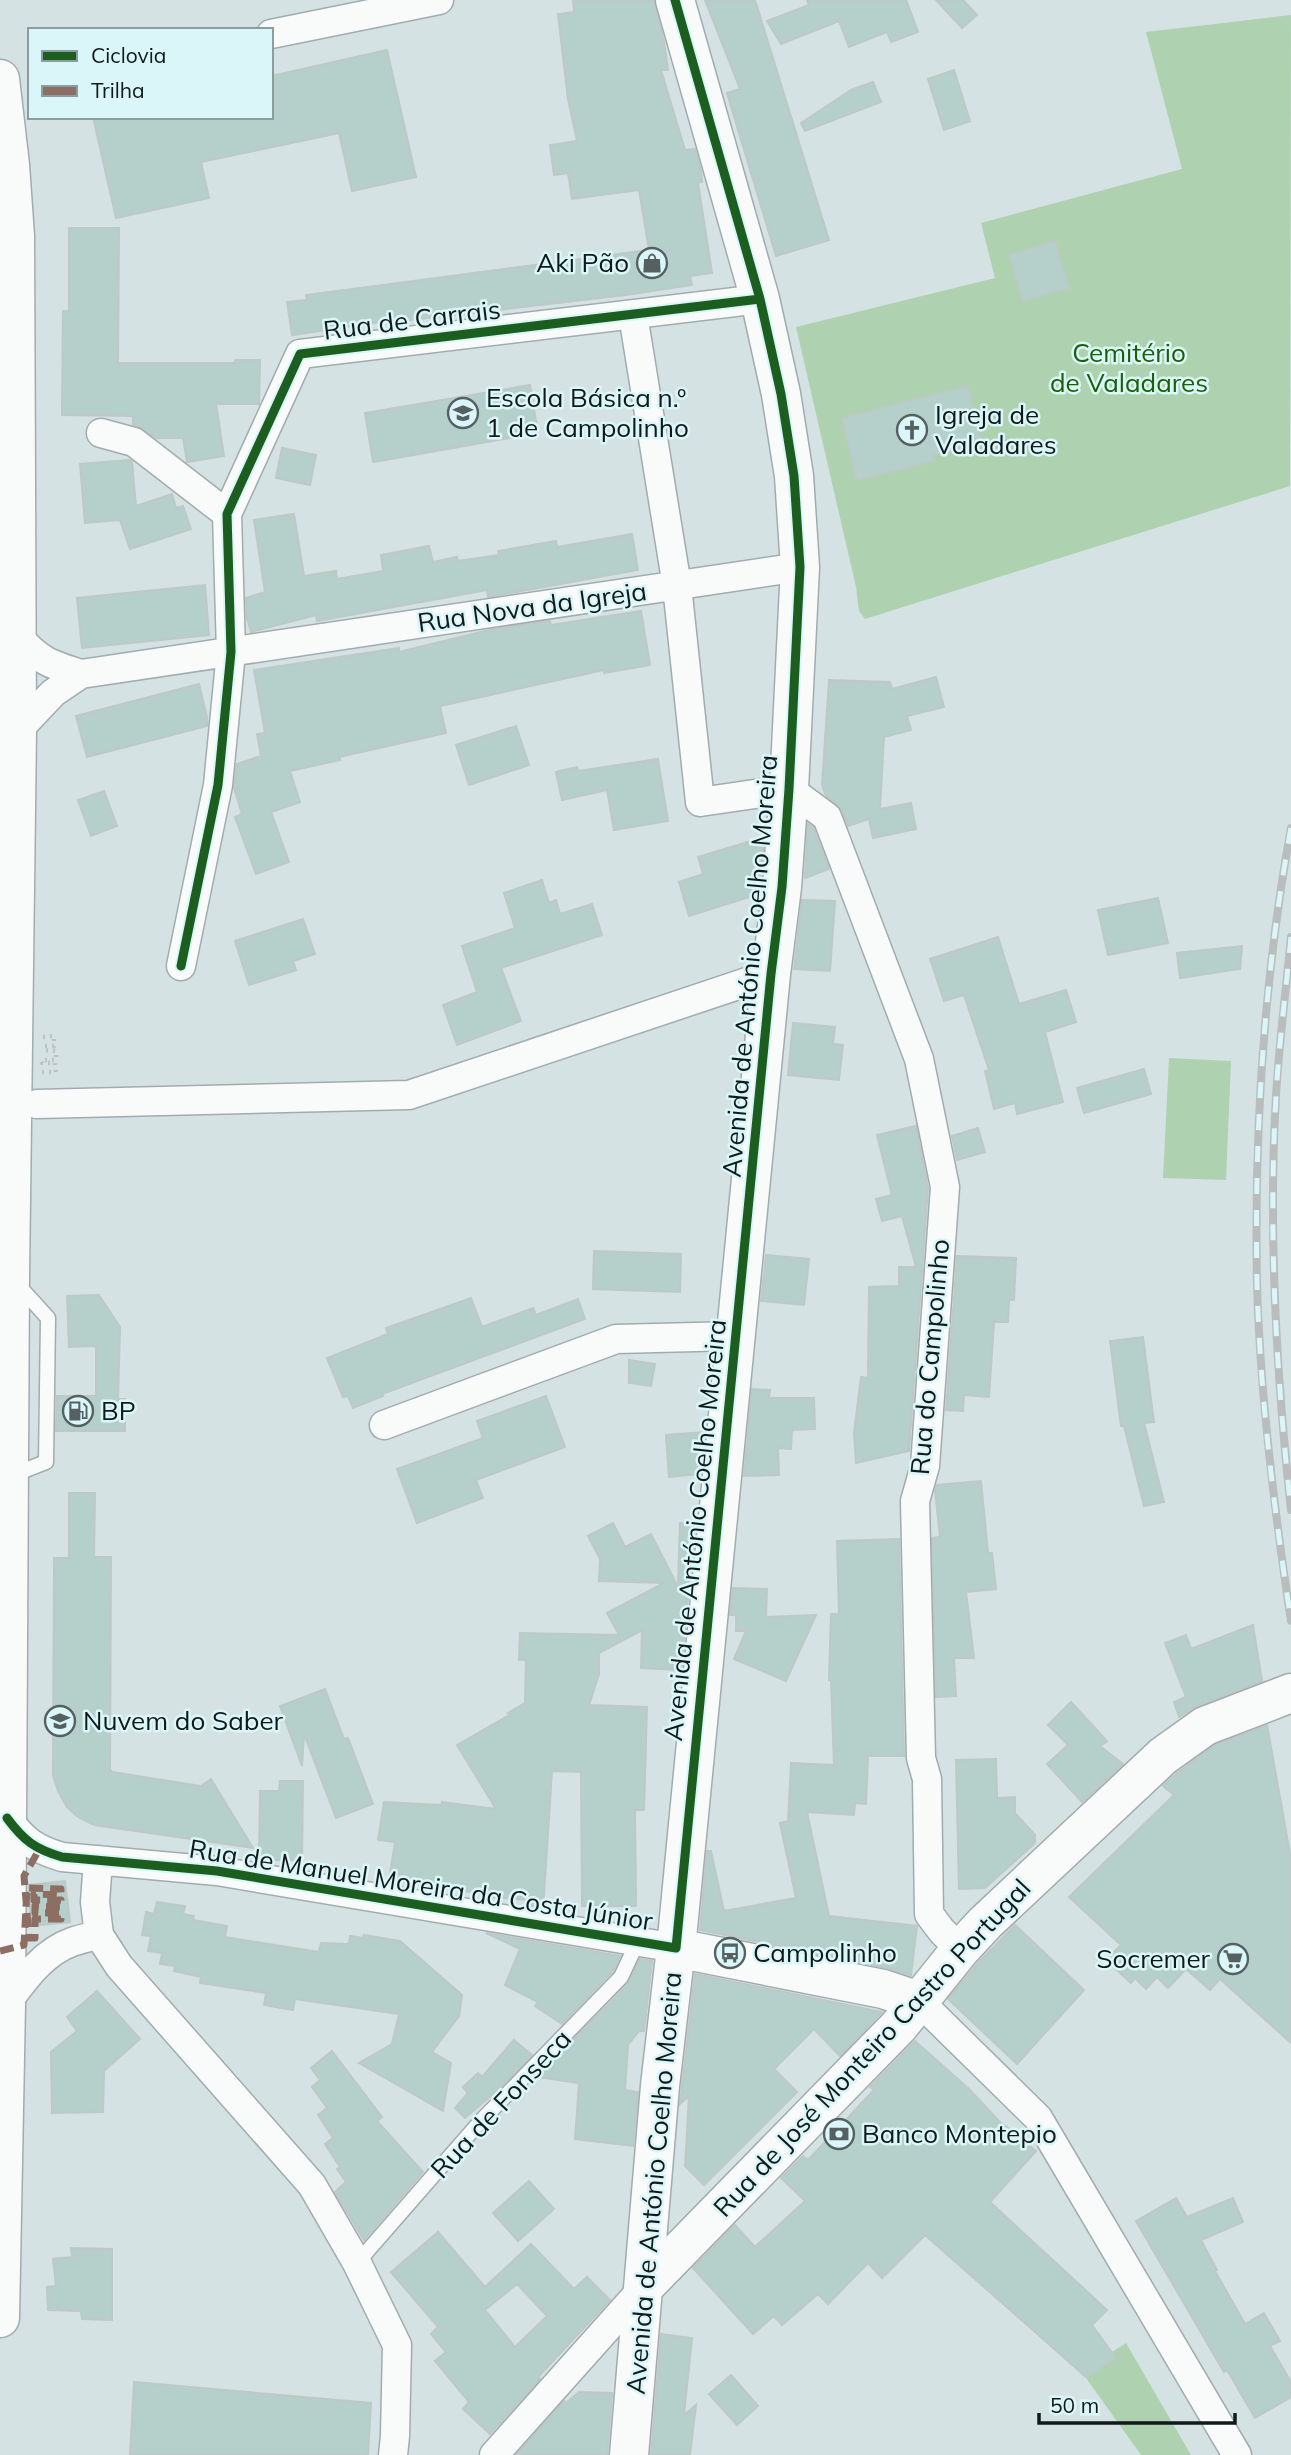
<svg xmlns="http://www.w3.org/2000/svg" width="1291" height="2455" font-family="Mulish,sans-serif">
<rect width="100%" height="100%" fill="#d4e2e4"/>
<path fill="#aed2b0" d="M 1291,15 L 1290,486 L 865,619 L 859,611 L 856,587 L 796,327 L 995,278 L 981,223 L 1182,169 L 1146,32 Z
M 1169,1058 L 1231,1061 L 1226,1180 L 1163,1178 Z
M 1126,2343 L 1191,2455 L 1141,2455 L 1086,2378 L 1116,2358 L 1112,2352 Z"/>
<path fill="#b5d0ca" stroke="#bdc8c7" stroke-width="2" fill-rule="evenodd" d="M 573,0 L 654,0 L 664,42 L 668,70 L 661,70 L 685,150 L 695,149 L 701,171 L 702,182 L 698,183 L 712,273 L 690,276 L 692,285 L 626,295 L 394,322 L 394,320 L 292,335 L 287,302 L 307,300 L 306,295 L 649,250 L 639,190 L 572,199 L 568,173 L 554,175 L 550,145 L 577,141 L 568,99 L 558,14 L 574,12 Z
M 705,0 L 755,0 L 829,240 L 776,256 L 727,93 L 740,89 Z
M 807,0 L 906,0 L 918,32 L 891,42 L 887,32 L 849,47 L 839,21 L 781,44 L 767,21 L 809,5 Z
M 936,0 L 963,0 L 977,15 L 962,28 Z
M 387,50 L 416,177 L 352,191 L 339,133 L 201,162 L 209,198 L 116,218 L 93,117 L 271,117 L 271,76 Z
M 954,70 L 970,121 L 944,130 L 928,79 Z
M 873,82 L 881,102 L 805,131 L 801,123 L 851,90 Z
M 69,228 L 119,228 L 118,363 L 235,363 L 235,360 L 260,360 L 259,404 L 216,404 L 224,456 L 187,462 L 183,438 L 156,438 L 144,429 L 133,424 L 133,416 L 62,415 L 63,311 L 69,311 Z
M 1055,241 L 1069,288 L 1022,301 L 1009,255 Z
M 530,385 L 538,433 L 373,462 L 365,413 Z
M 967,386 L 982,443 L 932,455 L 934,461 L 857,480 L 842,418 Z
M 282,448 L 316,455 L 310,485 L 276,478 Z
M 130,460 L 132,462 L 136,506 L 172,494 L 176,508 L 183,506 L 191,529 L 130,549 L 120,520 L 85,523 L 80,464 Z
M 294,514 L 304,576 L 336,571 L 337,579 L 383,571 L 381,555 L 429,546 L 433,562 L 457,557 L 458,561 L 499,555 L 498,551 L 556,541 L 557,547 L 632,534 L 638,570 L 488,597 L 487,590 L 317,621 L 316,615 L 251,632 L 247,618 L 246,598 L 265,592 L 254,520 Z
M 205,585 L 209,635 L 82,648 L 77,598 Z
M 641,611 L 650,665 L 604,673 L 604,670 L 440,706 L 446,733 L 339,757 L 340,760 L 290,771 L 300,802 L 271,812 L 289,862 L 256,874 L 235,817 L 242,814 L 234,788 L 237,764 L 261,756 L 257,734 L 265,733 L 254,670 L 399,648 L 399,652 L 493,629 L 550,621 L 551,625 Z
M 936,677 L 944,707 L 907,716 L 911,730 L 884,737 L 880,809 L 911,803 L 916,829 L 873,838 L 869,819 L 848,826 L 842,810 L 826,796 L 822,785 L 829,680 L 890,682 L 892,689 Z
M 199,684 L 207,717 L 207,726 L 87,757 L 76,716 Z
M 516,726 L 529,765 L 469,785 L 456,745 Z
M 658,759 L 668,821 L 614,830 L 607,790 L 562,800 L 556,772 L 577,767 L 578,771 Z
M 104,791 L 117,826 L 91,836 L 78,800 Z
M 808,824 L 813,827 L 829,869 L 805,878 Z
M 764,837 L 759,894 L 689,916 L 679,882 L 703,874 L 698,857 Z
M 542,880 L 549,903 L 556,900 L 560,914 L 592,904 L 602,935 L 501,968 L 521,1021 L 457,1045 L 443,1005 L 477,992 L 462,946 L 515,928 L 504,893 Z
M 1158,898 L 1168,943 L 1108,955 L 1098,910 Z
M 802,900 L 835,901 L 830,971 L 794,969 Z
M 303,919 L 315,954 L 293,961 L 296,970 L 249,985 L 235,941 Z
M 998,937 L 1019,1004 L 1066,990 L 1076,1022 L 1045,1032 L 1063,1102 L 1017,1114 L 1015,1103 L 994,1109 L 985,1071 L 989,1070 L 964,995 L 944,1001 L 930,959 Z
M 1242,946 L 1240,969 L 1180,978 L 1177,953 Z
M 793,1023 L 835,1027 L 833,1044 L 843,1045 L 839,1080 L 788,1075 Z
M 1144,1069 L 1151,1094 L 1084,1113 L 1077,1088 Z
M 916,1126 L 928,1188 L 909,1451 L 856,1463 L 854,1433 L 861,1377 L 868,1378 L 869,1287 L 899,1286 L 899,1267 L 916,1267 L 902,1216 L 882,1221 L 876,1199 L 892,1195 L 877,1135 Z
M 978,1128 L 985,1152 L 957,1160 L 952,1136 Z
M 594,1251 L 681,1254 L 680,1292 L 593,1289 Z
M 766,1255 L 809,1259 L 804,1305 L 761,1301 Z
M 957,1256 L 1016,1258 L 1014,1300 L 1009,1300 L 1008,1322 L 994,1322 L 989,1397 L 964,1395 L 963,1411 L 946,1410 Z
M 99,1295 L 120,1327 L 118,1399 L 125,1399 L 125,1431 L 56,1431 L 57,1396 L 96,1396 L 96,1346 L 69,1347 L 67,1296 Z
M 471,1298 L 482,1327 L 533,1308 L 536,1315 L 578,1299 L 585,1319 L 382,1394 L 383,1396 L 353,1408 L 348,1396 L 343,1397 L 327,1358 L 388,1334 L 386,1328 Z
M 1143,1337 L 1154,1422 L 1144,1423 L 1164,1502 L 1144,1506 L 1124,1426 L 1121,1426 L 1110,1341 Z
M 629,1360 L 655,1364 L 651,1386 L 629,1383 Z
M 752,1389 L 770,1390 L 769,1398 L 814,1398 L 815,1429 L 792,1430 L 791,1449 L 778,1448 L 779,1475 L 744,1476 Z
M 546,1396 L 565,1447 L 476,1480 L 483,1498 L 417,1523 L 397,1469 L 483,1438 L 477,1421 Z
M 704,1432 L 700,1474 L 669,1477 L 666,1435 Z
M 981,1481 L 988,1553 L 992,1553 L 996,1589 L 966,1592 L 974,1658 L 954,1658 L 956,1696 L 936,1697 L 932,1538 L 940,1537 L 935,1490 L 937,1485 Z
M 69,1493 L 95,1493 L 94,1557 L 111,1557 L 110,1769 L 112,1772 L 201,1786 L 211,1779 L 253,1848 L 94,1825 L 78,1817 L 67,1807 L 58,1791 L 53,1775 L 54,1558 L 69,1558 Z
M 613,1523 L 625,1547 L 651,1534 L 678,1587 L 680,1523 L 695,1524 L 681,1670 L 641,1668 L 642,1630 L 599,1653 L 599,1674 L 589,1705 L 647,1707 L 644,1810 L 635,1810 L 636,1906 L 582,1906 L 581,1772 L 552,1771 L 543,1909 L 530,1907 L 533,1900 L 485,1897 L 485,1894 L 389,1880 L 395,1842 L 378,1840 L 384,1802 L 441,1805 L 442,1802 L 496,1809 L 457,1745 L 511,1714 L 508,1713 L 525,1703 L 526,1660 L 519,1660 L 520,1633 L 619,1635 L 607,1613 L 664,1583 L 599,1581 L 600,1559 L 588,1536 Z
M 899,1539 L 904,1756 L 868,1756 L 866,1804 L 855,1803 L 854,1815 L 807,1812 L 829,1916 L 917,1926 L 911,1975 L 887,1968 L 700,1930 L 707,1851 L 711,1851 L 724,1911 L 796,1898 L 780,1823 L 788,1821 L 791,1763 L 834,1765 L 831,1680 L 829,1680 L 831,1614 L 839,1614 L 837,1541 Z
M 733,1588 L 767,1589 L 766,1617 L 816,1615 L 786,1681 L 734,1659 L 746,1631 L 736,1631 L 736,1615 L 730,1615 Z
M 1253,1625 L 1262,1681 L 1197,1706 L 1179,1717 L 1174,1702 L 1186,1697 L 1165,1643 L 1186,1635 L 1191,1649 Z
M 325,1689 L 344,1739 L 348,1738 L 373,1804 L 336,1818 L 304,1734 L 302,1766 L 280,1706 Z
M 1071,1702 L 1107,1741 L 1100,1746 L 1123,1764 L 1082,1802 L 1047,1764 L 1068,1745 L 1048,1725 Z
M 1267,1725 L 1291,1859 L 1291,2043 L 1220,1979 L 1210,1990 L 1186,1969 L 1168,1988 L 1157,1977 L 1146,1989 L 1135,1978 L 1131,1983 L 1106,1960 L 1121,1945 L 1069,1897 L 1174,1795 L 1163,1786 L 1177,1773 L 1215,1745 Z
M 996,1759 L 997,1798 L 1015,1797 L 1015,1813 L 1035,1835 L 1035,1843 L 985,1888 L 959,1889 L 956,1760 Z
M 280,1781 L 303,1781 L 302,1860 L 259,1860 L 260,1791 L 279,1791 Z
M 65,1881 L 70,1922 L 31,1926 L 29,1885 Z
M 157,1902 L 185,1906 L 183,1914 L 194,1916 L 193,1920 L 227,1926 L 225,1937 L 256,1942 L 319,1952 L 321,1943 L 349,1944 L 350,1936 L 363,1938 L 364,1935 L 400,1941 L 462,1995 L 459,2016 L 432,2052 L 451,2063 L 443,2111 L 359,2063 L 392,2044 L 399,2014 L 295,1999 L 293,2010 L 264,2005 L 266,1993 L 200,1983 L 201,1977 L 174,1971 L 175,1966 L 160,1964 L 162,1953 L 148,1951 L 151,1936 L 142,1935 L 146,1912 L 154,1914 Z
M 1015,1925 L 1084,1990 L 1017,2064 L 948,1999 L 977,1964 Z
M 486,1933 L 620,1956 L 613,1971 L 562,2024 L 535,2006 L 538,2002 L 505,1985 L 520,1949 Z
M 640,1959 L 652,1961 L 644,2031 L 639,2031 L 628,2045 L 625,2090 L 638,2092 L 633,2146 L 575,2139 L 579,2083 L 537,2077 L 628,1984 Z
M 695,1974 L 882,2012 L 840,2056 L 814,2029 L 774,2069 L 797,2092 L 704,2185 L 685,2166 L 689,2096 L 680,2104 Z
M 97,1991 L 140,2039 L 104,2071 L 103,2112 L 52,2113 L 51,2052 L 77,2031 L 67,2017 Z
M 514,2040 L 532,2055 L 500,2088 L 465,2118 L 455,2108 L 468,2093 L 463,2087 L 478,2073 L 482,2077 Z
M 915,2041 L 969,2089 L 999,2121 L 1036,2151 L 990,2202 L 1107,2310 L 1092,2325 L 1116,2358 L 1086,2377 L 925,2235 L 882,2278 L 868,2263 L 828,2304 L 818,2294 L 782,2325 L 774,2316 L 753,2334 L 693,2268 L 735,2225 L 755,2247 L 805,2201 L 781,2178 L 803,2156 L 808,2160 L 874,2090 L 870,2087 Z
M 332,2051 L 382,2117 L 377,2121 L 423,2172 L 364,2240 L 335,2192 L 346,2182 L 337,2169 L 340,2167 L 325,2144 L 333,2138 L 318,2115 L 327,2108 L 312,2087 L 320,2080 L 311,2068 Z
M 529,2181 L 554,2209 L 518,2241 L 493,2213 Z
M 1176,2198 L 1187,2217 L 1233,2198 L 1243,2222 L 1201,2240 L 1217,2270 L 1215,2271 L 1245,2324 L 1264,2313 L 1280,2341 L 1270,2346 L 1291,2382 L 1291,2397 L 1255,2418 L 1227,2370 L 1224,2372 L 1136,2221 Z
M 438,2232 L 485,2287 L 531,2244 L 574,2289 L 587,2277 L 610,2300 L 538,2377 L 540,2379 L 490,2434 L 463,2409 L 469,2402 L 435,2361 L 446,2352 L 431,2334 L 438,2327 L 391,2272 ZM 517,2284 L 547,2316 L 515,2347 L 485,2310 Z
M 71,2248 L 112,2249 L 112,2320 L 82,2319 L 81,2311 L 48,2310 L 47,2287 L 56,2286 L 53,2259 L 72,2257 Z
M 661,2334 L 692,2338 L 684,2415 L 696,2405 L 690,2455 L 651,2455 Z
M 731,2375 L 758,2406 L 737,2425 L 709,2394 Z
M 134,2382 L 371,2403 L 368,2455 L 130,2455 Z
M 579,2392 L 612,2393 L 607,2455 L 516,2455 L 564,2401 L 566,2403 Z"/>
<g fill="none" stroke-linecap="round" stroke-linejoin="round">
<g stroke="#a1acae" stroke-width="17">
<path id="lane" d="M 10,1476 L 46,1462 L 48,1318 L 17,1284
M 357,2263 L 479,2123 L 621,1977 L 638,1941"/>
</g>
<g stroke="#a1acae" stroke-width="31">
<path id="street" d="M 271,34 L 439,0
M 633,315 L 677,586 L 700,802 L 789,789 L 827,817 L 919,1059 L 945,1187 L 925,1466 L 915,1501 L 921,1758 L 927,1779 L 929,1914 L 941,1930 L 960,1950
M 101,433 L 134,442 L 227,514
M 17,636 C 40,661 49,664 81,674 L 800,567
M 17,731 L 53,693 L 81,674
M 181,966 L 218,785 L 231,652 L 227,514 L 300,354 L 760,299
M 37,1104 L 409,1095 L 771,974
M 384,1425 L 616,1339 L 735,1336
M 7,1818 C 24,1841 35,1849 62,1857 L 217,1871 L 676,1948
M 98,1860 L 95,1902 L 99,1935 L 119,1966 L 312,2185 L 357,2263 L 397,2345 L 395,2436 L 393,2455
M 919,2001 L 1038,2118 L 1237,2455
M 6,2004 C 23,1981 43,1952 72,1942 C 80,1939 90,1937 99,1935
M 494,2455 L 644,2287"/>
</g>
<g stroke="#a1acae" stroke-width="41">
<path id="secondary" d="M 676,1948 L 883,1989 L 919,2001
M 644,2287 L 899,2026 L 960,1950 L 985,1923 L 1163,1756 L 1205,1726 L 1291,1693
M 629,2455 L 660,2086 L 676,1948 L 771,974 L 782,887 L 789,789 L 800,567 L 794,476 L 781,394 L 760,299 L 675,0"/>
</g>
<g stroke="#a1acae" stroke-width="41">
<path id="highway" d="M 0,79 L 10,165 L 15,236 L 17,731 L 10,1277 L 6,2004 L 0,2318"/>
</g>
<path stroke="#bdc2c2" stroke-width="4.5" stroke-dasharray="2 5" stroke-linecap="butt" d="M 43,1037 L 54,1036 L 54,1046 L 44,1046
M 42,1072 L 56,1072 L 55,1063 L 42,1063 L 42,1060 L 56,1060 L 56,1051 L 45,1050"/>
<use href="#lane" stroke="#f9fbfb" stroke-width="14"/>
<use href="#street" stroke="#f9fbfb" stroke-width="28"/>
<use href="#secondary" stroke="#f9fbfb" stroke-width="38"/>
<use href="#highway" stroke="#f9fbfb" stroke-width="38"/>
<g stroke="#babdbe" stroke-width="8">
<path id="rail" d="M 1291,828 C 1264,977 1254,1131 1257,1283 C 1260,1396 1274,1509 1291,1621
M 1291,937 C 1286,990 1279,1043 1276,1096 C 1268,1234 1276,1372 1291,1510"/>
</g>
<use href="#rail" stroke="#dbf6f8" stroke-width="5" stroke-dasharray="16" stroke-linecap="butt"/>
<path stroke="#8d6e63" stroke-width="7" stroke-dasharray="14 7" stroke-linecap="butt" d="M 0,1951 L 24,1945 L 27,1888 L 61,1889 L 61,1895 L 34,1894 L 34,1900 L 61,1900 L 60,1907 L 35,1906 L 35,1913 L 61,1913 L 61,1919 L 35,1919 L 35,1938 L 29,1938 L 24,1876 L 39,1850"/>
<g stroke="#dbf6f8" stroke-width="13">
<path id="cycleway" d="M 181,966 L 218,785 L 231,652 L 227,514 L 300,354 L 760,299
M 7,1818 C 24,1841 35,1849 62,1857 L 217,1871 L 676,1948 L 771,974 L 782,887 L 789,789 L 800,567 L 794,476 L 781,394 L 760,299 L 675,0"/>
</g>
<use href="#cycleway" stroke="#1b5e20" stroke-width="9"/>
</g>
<defs>
<g id="shop-ring" transform="scale(1.575)"><circle r="9.5" fill="#dbf6f8" stroke="#556061" stroke-width="1.5"/><path d="M-5-2.5h2.3a2.7 3.5 0 0 1 5.4 0H5L5.5 6h-11ZM-1.5-2.5h3a1.5 2.3 0 0 0-3 0Z" fill="#556061"/></g>
<g id="school-ring" transform="scale(1.575)"><circle r="9.5" fill="#dbf6f8" stroke="#556061" stroke-width="1.5"/><path d="M0-5L7-2L0 1L-7-2ZM-4 1L0 2.5L4 1V4Q0 6-4 4Z" fill="#556061"/></g>
<g id="church-ring" transform="scale(1.575)"><circle r="9.5" fill="#dbf6f8" stroke="#556061" stroke-width="1.5"/><path d="M-1.2-6h2.4v3.5h3.3v2.4h-3.3V6h-2.4V-.1h-3.3v-2.4h3.3Z" fill="#556061"/></g>
<g id="fuel-ring" transform="scale(1.575)"><circle r="9.5" fill="#dbf6f8" stroke="#556061" stroke-width="1.5"/><path d="M-5.5-6h7V0h2V4h1.3V-2.5L3-4.5l.8-.8L6-3V5H2.5V1h-1V6h-7ZM-4.2-4.7v3.2H.2V-4.7Z" fill="#556061"/></g>
<g id="bus-ring" transform="scale(1.575)"><circle r="9.5" fill="#dbf6f8" stroke="#556061" stroke-width="1.5"/><path d="M-5-6H5V4H4V6H2V4H-2V6H-4V4H-5ZM-3.5-4V0h7V-4ZM-3.5 1.2v1.5H-2V1.2ZM2 1.2v1.5H3.5V1.2Z" fill="#556061"/></g>
<g id="supermarket-ring" transform="scale(1.575)"><circle r="9.5" fill="#dbf6f8" stroke="#556061" stroke-width="1.5"/><path d="M-6-5.5h2.5l.6 2H6L4.5 2H-2.5L-4.4-4H-6ZM-1.5 3.2a1.3 1.3 0 1 0 .1 0ZM3 3.2a1.3 1.3 0 1 0 .1 0Z" fill="#556061"/></g>
<g id="bank-ring" transform="scale(1.575)"><circle r="9.5" fill="#dbf6f8" stroke="#556061" stroke-width="1.5"/><path d="M-6-4H6V4H-6ZM0-2.3a2.3 2.3 0 1 0 0 4.6a2.3 2.3 0 1 0 0-4.6Z" fill="#556061"/></g>
</defs>
<g fill-rule="evenodd">
<use href="#shop-ring" x="652" y="263"/>
<use href="#school-ring" x="463" y="413"/>
<use href="#church-ring" x="912" y="430"/>
<use href="#fuel-ring" x="78" y="1411"/>
<use href="#school-ring" x="60" y="1721"/>
<use href="#bus-ring" x="730" y="1953"/>
<use href="#supermarket-ring" x="1233" y="1959"/>
<use href="#bank-ring" x="839" y="2134"/>
</g>
<g text-anchor="middle" stroke-width="5" stroke-linejoin="round" paint-order="stroke">
<g font-size="26" fill="#111a1b" stroke="#dbf6f8" text-anchor="start">
<text x="629" y="272" text-anchor="end">Aki Pão</text>
<text x="486" y="407">Escola Básica n.º<tspan x="486" dy="30">1 de Campolinho</tspan></text>
<text x="935" y="424">Igreja de<tspan x="935" dy="30">Valadares</tspan></text>
<text x="101" y="1420">BP</text>
<text x="83" y="1730">Nuvem do Saber</text>
<text x="753" y="1962">Campolinho</text>
<text x="1210" y="1968" text-anchor="end">Socremer</text>
<text x="862" y="2143">Banco Montepio</text>
</g>
<g font-size="26" fill="#111a1b" stroke="#dbf6f8">
<text transform="translate(412 320) rotate(-7)" y="9">Rua de Carrais</text>
<text transform="translate(532 607) rotate(-8)" y="9">Rua Nova da Igreja</text>
<text transform="translate(750 966) rotate(-85)" y="9">Avenida de António Coelho Moreira</text>
<text transform="translate(930 1357) rotate(-85)" y="9">Rua do Campolinho</text>
<text transform="translate(695 1530) rotate(-84)" y="9">Avenida de António Coelho Moreira</text>
<text transform="translate(421 1885) rotate(9)" y="9">Rua de Manuel Moreira da Costa Júnior</text>
<text transform="translate(872 2048) rotate(-47)" y="9">Rua de José Monteiro Castro Portugal</text>
<text transform="translate(501 2104) rotate(-47)" y="9">Rua de Fonseca</text>
<text transform="translate(654 2183) rotate(-85)" y="9">Avenida de António Coelho Moreira</text>
</g>
<g font-size="26" fill="#186106" stroke="#dbf6f8">
<text x="1129" y="362">Cemitério<tspan x="1129" dy="30">de Valadares</tspan></text>
</g>
</g>
<rect x="28" y="28" width="245" height="91" fill="#dbf6f8" stroke="#8a9ea0" stroke-width="2"/>
<rect x="42" y="51" width="35" height="10" fill="#1b5e20" stroke="#8a9ea0" stroke-width="2"/>
<text x="91" y="63" font-size="21" fill="#111a1b">Ciclovia</text>
<rect x="42" y="86" width="35" height="10" fill="#8d6e63" stroke="#8a9ea0" stroke-width="2"/>
<text x="91" y="98" font-size="21" fill="#111a1b">Trilha</text>
<path d="M1039 2413v10h196v-10" fill="none" stroke="#111a1b" stroke-width="3.5"/>
<text x="1050" y="2413" font-size="21" fill="#111a1b" stroke="#dbf6f8" stroke-width="5" paint-order="stroke">50 m</text>
</svg>
